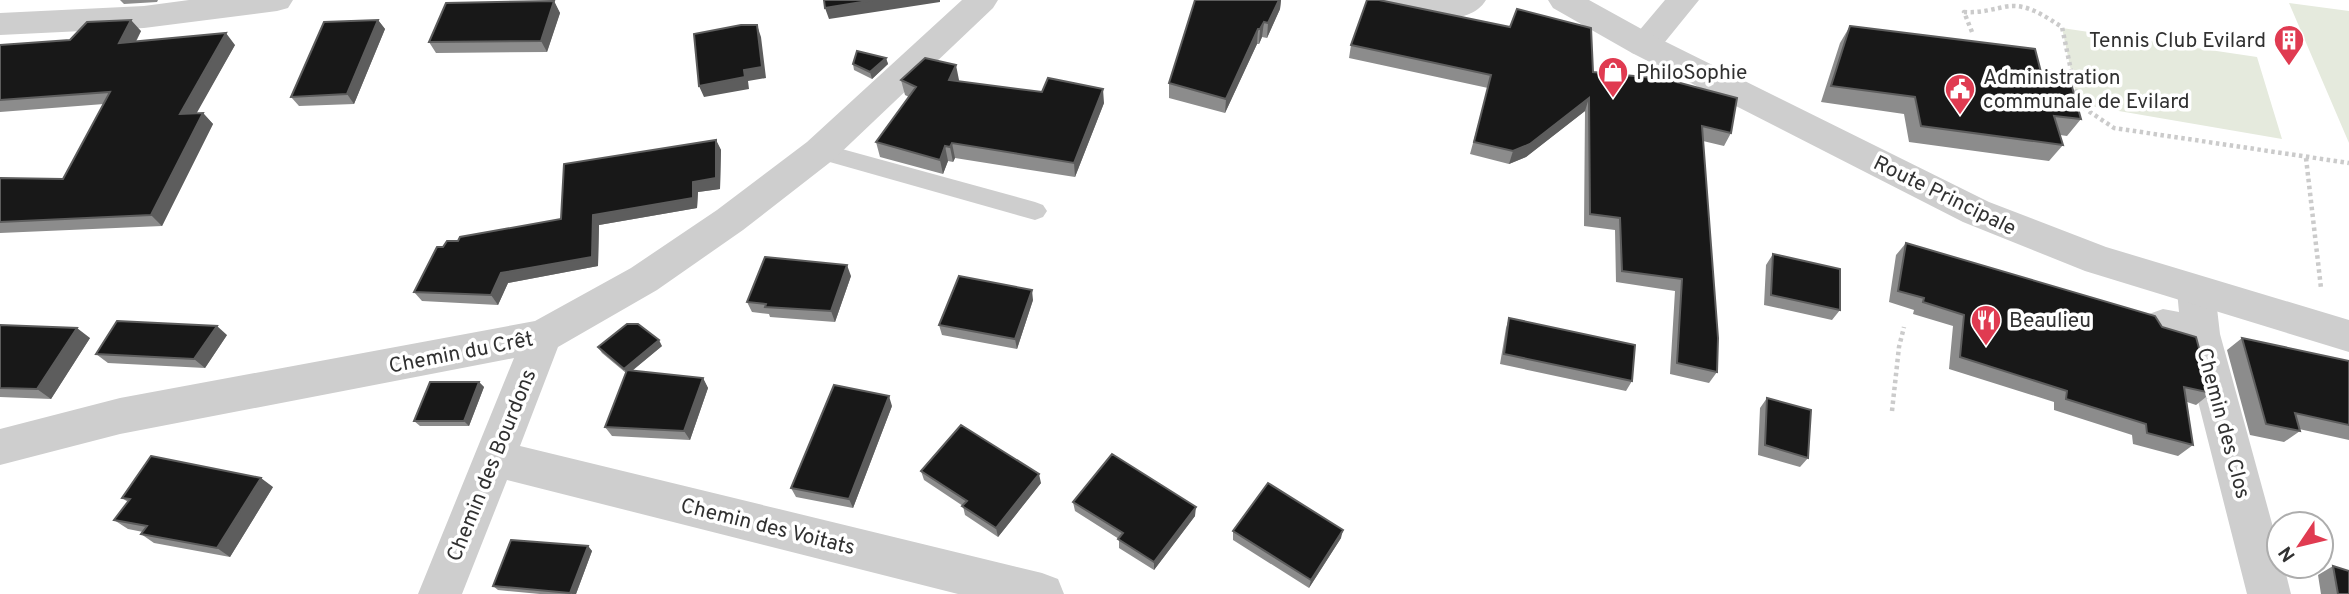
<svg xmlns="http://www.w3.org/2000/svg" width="2349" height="594" font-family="Overpass,sans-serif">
<rect width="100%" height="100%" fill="#fff"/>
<path fill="#e5eadd" d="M 2289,3 L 2349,11 L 2349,143 Z
M 2062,28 L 2257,57 L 2282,139 L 2078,104 Z"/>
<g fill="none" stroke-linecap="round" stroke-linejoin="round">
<path stroke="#cbcbcb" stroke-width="4.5" stroke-dasharray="3.5 3.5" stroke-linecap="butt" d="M 1972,32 L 1964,12 C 1979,13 1989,10 2004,7 C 2026,2 2044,16 2062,27 L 2078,104 L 2114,128 L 2349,163
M 2306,158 L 2321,288
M 1892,411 L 1899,347 L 1904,327"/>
<path fill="#cecece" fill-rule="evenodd" d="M 820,143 L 1035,202 L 1043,205 L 1047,211 L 1043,217 L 1035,220 L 812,157 L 809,151 L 812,145 Z"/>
<path fill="#cecece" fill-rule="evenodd" d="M 189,0 L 293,0 L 288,8 L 277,11 L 144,28 L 0,35 L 0,13 L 144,6 Z
M 962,0 L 998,0 L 993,8 L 833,160 L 743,230 L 657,290 L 558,347 L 520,446 L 1042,573 L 1058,579 L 1064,594 L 958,594 L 507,480 L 462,594 L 418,594 L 514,358 L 120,434 L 0,465 L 0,429 L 120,398 L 535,321 L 631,268 L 717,210 L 807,142 Z
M 1374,0 L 1486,0 C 1467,31 1407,16 1379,8 Z
M 1665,0 L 1699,0 L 1656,53 L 1644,57 L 1632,53 L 1627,45 Z
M 2196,275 L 2210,280 L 2215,291 L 2220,334 L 2279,549 L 2279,566 L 2284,566 L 2291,594 L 2247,594 L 2184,346 L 2149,336 L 2143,325 L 2149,314 L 2163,309 L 2179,312 L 2177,291 L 2182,280 Z"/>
<path fill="#cecece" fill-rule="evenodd" d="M 1548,0 L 1589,0 L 1656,37 L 1989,202 L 2106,247 L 2349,320 L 2349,352 L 2085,271 L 1963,222 L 1632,53 L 1553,8 Z"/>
</g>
<path fill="#8c8c8c" d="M 120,0 L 158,0 L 157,2 L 124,4 Z
M 1195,0 L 1281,0 L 1280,9 L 1267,38 L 1262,37 L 1259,44 L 1257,44 L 1225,113 L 1169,98 L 1169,83 Z
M 554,1 L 560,13 L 547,52 L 436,53 L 429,42 Z
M 378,20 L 385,29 L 354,104 L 299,106 L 291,97 Z
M 1850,26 L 2041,72 L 2081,119 L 2067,136 L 2060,135 L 2063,145 L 2049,161 L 1909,142 L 1904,114 L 1821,102 L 1840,43 Z
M 141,31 L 136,42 L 235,45 L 196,113 L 203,113 L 213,124 L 162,226 L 0,233 L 0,178 L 63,179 L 104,104 L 0,112 L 0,45 L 70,40 Z
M 1351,45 L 1593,72 L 1731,133 L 1724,146 L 1703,141 L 1717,372 L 1709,383 L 1670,374 L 1675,291 L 1616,282 L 1615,230 L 1584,226 L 1585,111 L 1526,157 L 1509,164 L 1470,154 L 1488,88 L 1349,58 Z
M 886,58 L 888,64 L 872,79 L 854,70 L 853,64 Z
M 901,80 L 959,80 L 958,82 L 1104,103 L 1075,177 L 955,158 L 953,162 L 948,161 L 943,174 L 880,157 L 876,142 L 909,97 L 905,95 Z
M 716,140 L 721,150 L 720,189 L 698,192 L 697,208 L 599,225 L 598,266 L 508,283 L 498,305 L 422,301 L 414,292 L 443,247 L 458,241 L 561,219 Z
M 1906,243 L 2162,327 L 2211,393 L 2196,405 L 2187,402 L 2193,445 L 2178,456 L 2133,444 L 2132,435 L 2054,410 L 2054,402 L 1949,369 L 1953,326 L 1913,314 L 1914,310 L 1889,302 L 1896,255 Z
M 1773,254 L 1840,310 L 1832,320 L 1764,305 L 1766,265 Z
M 851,276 L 835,322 L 770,317 L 769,314 L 752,312 L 747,302 Z
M 1033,300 L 1017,349 L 942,335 L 939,325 Z
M 1509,318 L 1632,381 L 1626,391 L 1500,364 L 1506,328 Z
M 0,325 L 90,338 L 51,399 L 0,397 Z
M 227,335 L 205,368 L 108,363 L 96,354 Z
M 2242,338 L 2349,361 L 2349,440 L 2299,429 L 2300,431 L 2284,442 L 2250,435 L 2227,350 Z
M 662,346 L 632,371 L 703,378 L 708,388 L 690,440 L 612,436 L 605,427 L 626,373 L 602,353 L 598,347 Z
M 479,382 L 484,387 L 469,426 L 420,426 L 414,421 Z
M 1767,398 L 1808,458 L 1800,467 L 1758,455 L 1760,408 Z
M 892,406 L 853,508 L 796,497 L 791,488 Z
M 921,471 L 1041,483 L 998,537 L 965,515 L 963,506 L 924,480 Z
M 273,487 L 230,557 L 154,543 L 141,534 L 143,532 L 128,529 L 114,520 L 128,502 L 122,498 Z
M 1073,502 L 1195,516 L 1154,570 L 1119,548 L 1119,539 L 1075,511 Z
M 1233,531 L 1341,538 L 1309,588 L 1233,540 Z
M 588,546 L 592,551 L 576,594 L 540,594 L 498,590 L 493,586 Z
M 2333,566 L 2349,594 L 2321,594 L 2318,575 Z"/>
<path fill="#5d5d5d" d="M 874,0 L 940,0 L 940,2 L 829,19 L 825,8 Z
M 1279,0 L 1281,0 L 1280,9 L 1267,38 L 1268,23 Z
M 554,1 L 560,13 L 547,52 L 541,41 Z
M 131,20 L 141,31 L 129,54 L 119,43 Z
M 378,20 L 385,29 L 354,104 L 347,94 Z
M 1264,22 L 1262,37 L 1259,44 L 1260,29 Z
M 757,25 L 761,37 L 766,78 L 748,81 L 749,89 L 704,97 L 699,86 L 744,70 Z
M 1258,29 L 1257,44 L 1225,113 L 1226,99 Z
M 226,33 L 235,45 L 190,125 L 180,114 Z
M 886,58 L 888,64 L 872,79 L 870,72 Z
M 956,65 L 959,80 L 952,95 L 949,80 Z
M 1103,89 L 1104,103 L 1075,177 L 1074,163 Z
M 1589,98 L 1585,111 L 1526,157 L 1509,164 L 1513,151 Z
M 203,113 L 213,124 L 162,226 L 151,215 Z
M 716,140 L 721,150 L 720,189 L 698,192 L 697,208 L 599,225 L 598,266 L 508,283 L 498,305 L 491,295 L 501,273 L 593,215 L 693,182 Z
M 952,143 L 955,158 L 953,162 L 950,147 Z
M 945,146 L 948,161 L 943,174 L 940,160 Z
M 847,265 L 851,276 L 835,322 L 831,311 Z
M 1032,290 L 1033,300 L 1017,349 L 1015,339 Z
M 217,326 L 227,335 L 205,368 L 194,359 Z
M 77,328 L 90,338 L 51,399 L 37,389 Z
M 659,340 L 662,346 L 628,374 L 624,369 Z
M 703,378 L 708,388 L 690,440 L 684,431 Z
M 479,382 L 484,387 L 469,426 L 464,421 Z
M 889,396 L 892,406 L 853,508 L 849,499 Z
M 1039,474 L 1041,483 L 998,537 L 996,528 Z
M 261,478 L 273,487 L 230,557 L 217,548 Z
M 1196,507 L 1195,516 L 1154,570 L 1154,562 Z
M 1343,530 L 1341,538 L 1309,588 L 1311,580 Z
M 588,546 L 592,551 L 576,594 L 572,594 L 570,593 Z"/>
<path fill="#181818" stroke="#5d5d5d" stroke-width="2" d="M 824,0 L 874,0 L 825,8 Z
M 1195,0 L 1279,0 L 1268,23 L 1264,22 L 1260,29 L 1258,29 L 1226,99 L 1169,83 Z
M 1367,0 L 1379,0 L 1510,27 L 1517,9 L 1591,28 L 1593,72 L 1665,79 L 1737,98 L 1731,133 L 1702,126 L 1718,338 L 1717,372 L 1677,363 L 1682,279 L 1622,271 L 1620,218 L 1590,214 L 1589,98 L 1530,144 L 1513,151 L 1474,142 L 1491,75 L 1351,45 Z
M 554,1 L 541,41 L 429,42 L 446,3 Z
M 131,20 L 119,43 L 226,33 L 180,114 L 203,113 L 151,215 L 0,222 L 0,178 L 63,179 L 110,92 L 0,100 L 0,45 L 70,40 L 87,22 Z
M 378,20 L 347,94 L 291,97 L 324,22 Z
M 741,25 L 757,25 L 762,67 L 744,70 L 745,77 L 699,86 L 694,34 Z
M 1850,26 L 2035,49 L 2041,72 L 2069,76 L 2081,119 L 2054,116 L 2063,145 L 1921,126 L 1915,97 L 1831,86 Z
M 857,51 L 886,58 L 870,72 L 853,64 Z
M 925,58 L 956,65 L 949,80 L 1042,92 L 1048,78 L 1103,89 L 1074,163 L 952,143 L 950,147 L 945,146 L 940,160 L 876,142 L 916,87 L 901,80 Z
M 716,140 L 716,178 L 693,182 L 693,198 L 593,215 L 592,257 L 501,273 L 491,295 L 414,292 L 437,247 L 443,247 L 447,241 L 458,241 L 460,237 L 561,219 L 564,164 Z
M 1906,243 L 2155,316 L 2162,327 L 2196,337 L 2211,393 L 2184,387 L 2193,445 L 2147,433 L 2146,424 L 2066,399 L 2067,391 L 1960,357 L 1964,315 L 1923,302 L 1924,298 L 1898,291 Z
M 1773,254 L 1840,269 L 1840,310 L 1771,295 Z
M 765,257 L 847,265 L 831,311 L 765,307 L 766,304 L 747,302 Z
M 959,276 L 1032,290 L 1015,339 L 939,325 Z
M 1509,318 L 1635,345 L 1632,381 L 1504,354 Z
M 117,321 L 217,326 L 194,359 L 96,354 Z
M 627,324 L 638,324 L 659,340 L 624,369 L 598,347 Z
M 0,325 L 77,328 L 37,389 L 0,388 Z
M 2242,338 L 2349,361 L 2349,425 L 2295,413 L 2300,431 L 2266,424 Z
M 627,370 L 703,378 L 684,431 L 605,427 Z
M 430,382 L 479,382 L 464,421 L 414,421 Z
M 834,385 L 889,396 L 849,499 L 791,488 Z
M 1767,398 L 1811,410 L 1808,458 L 1765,445 Z
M 961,425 L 1039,474 L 996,528 L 962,506 L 967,501 L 921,471 Z
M 1112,454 L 1196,507 L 1154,562 L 1118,539 L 1123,533 L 1073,502 Z
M 151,456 L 261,478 L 217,548 L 141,534 L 147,526 L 114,520 L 130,499 L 122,498 Z
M 1268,483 L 1343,530 L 1311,580 L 1233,531 Z
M 511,540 L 588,546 L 570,593 L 493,586 Z
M 2333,566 L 2349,571 L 2349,594 L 2338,594 Z"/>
<defs>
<g id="building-pin" transform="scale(1.575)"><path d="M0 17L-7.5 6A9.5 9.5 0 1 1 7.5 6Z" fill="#e03b51" stroke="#fff"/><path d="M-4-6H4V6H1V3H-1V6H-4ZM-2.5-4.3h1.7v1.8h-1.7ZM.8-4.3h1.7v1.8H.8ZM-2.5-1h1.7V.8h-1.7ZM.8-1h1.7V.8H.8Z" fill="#fff"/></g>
<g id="shop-pin" transform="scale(1.575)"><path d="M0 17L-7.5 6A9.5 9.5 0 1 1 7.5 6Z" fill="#e03b51" stroke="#fff"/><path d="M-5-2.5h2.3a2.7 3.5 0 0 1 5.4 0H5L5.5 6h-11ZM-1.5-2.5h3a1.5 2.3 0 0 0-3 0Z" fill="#fff"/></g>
<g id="civic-pin" transform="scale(1.575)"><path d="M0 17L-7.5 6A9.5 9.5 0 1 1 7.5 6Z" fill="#e03b51" stroke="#fff"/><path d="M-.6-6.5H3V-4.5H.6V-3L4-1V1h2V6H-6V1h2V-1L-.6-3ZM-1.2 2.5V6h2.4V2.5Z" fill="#fff"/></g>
<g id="restaurant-pin" transform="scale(1.575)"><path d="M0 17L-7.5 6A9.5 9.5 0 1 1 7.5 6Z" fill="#e03b51" stroke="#fff"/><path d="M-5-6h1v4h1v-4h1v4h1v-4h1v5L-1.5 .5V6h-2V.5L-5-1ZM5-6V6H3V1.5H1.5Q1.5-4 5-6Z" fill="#fff"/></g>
</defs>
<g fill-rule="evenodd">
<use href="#building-pin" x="2289" y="40"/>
<use href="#shop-pin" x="1613" y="72"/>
<use href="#civic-pin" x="1960" y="89"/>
<use href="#restaurant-pin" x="1986" y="320"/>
</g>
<g text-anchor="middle" stroke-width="7" stroke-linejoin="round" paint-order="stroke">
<g font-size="21" fill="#313131" stroke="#fff" text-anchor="start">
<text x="2266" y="47" text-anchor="end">Tennis Club Evilard</text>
<text x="1636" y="79">PhiloSophie</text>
<text x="1983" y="84">Administration<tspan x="1983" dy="24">communale de Evilard</tspan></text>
<text x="2009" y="327">Beaulieu</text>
</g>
<g font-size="21" fill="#313131" stroke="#fff">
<text transform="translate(1945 195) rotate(26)" y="7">Route Principale</text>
<text transform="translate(461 352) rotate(-11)" y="7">Chemin du Crêt</text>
<text transform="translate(2224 423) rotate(75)" y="7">Chemin des Clos</text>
<text transform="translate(491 465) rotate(-68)" y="7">Chemin des Bourdons</text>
<text transform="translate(768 526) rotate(14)" y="7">Chemin des Voitats</text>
</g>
</g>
<g transform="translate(2300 545) rotate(235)"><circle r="33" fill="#ffffff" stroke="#adadad" stroke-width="2"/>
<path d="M0-5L12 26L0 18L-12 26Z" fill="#e03b51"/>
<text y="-10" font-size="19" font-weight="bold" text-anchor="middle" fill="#313131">N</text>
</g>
</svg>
